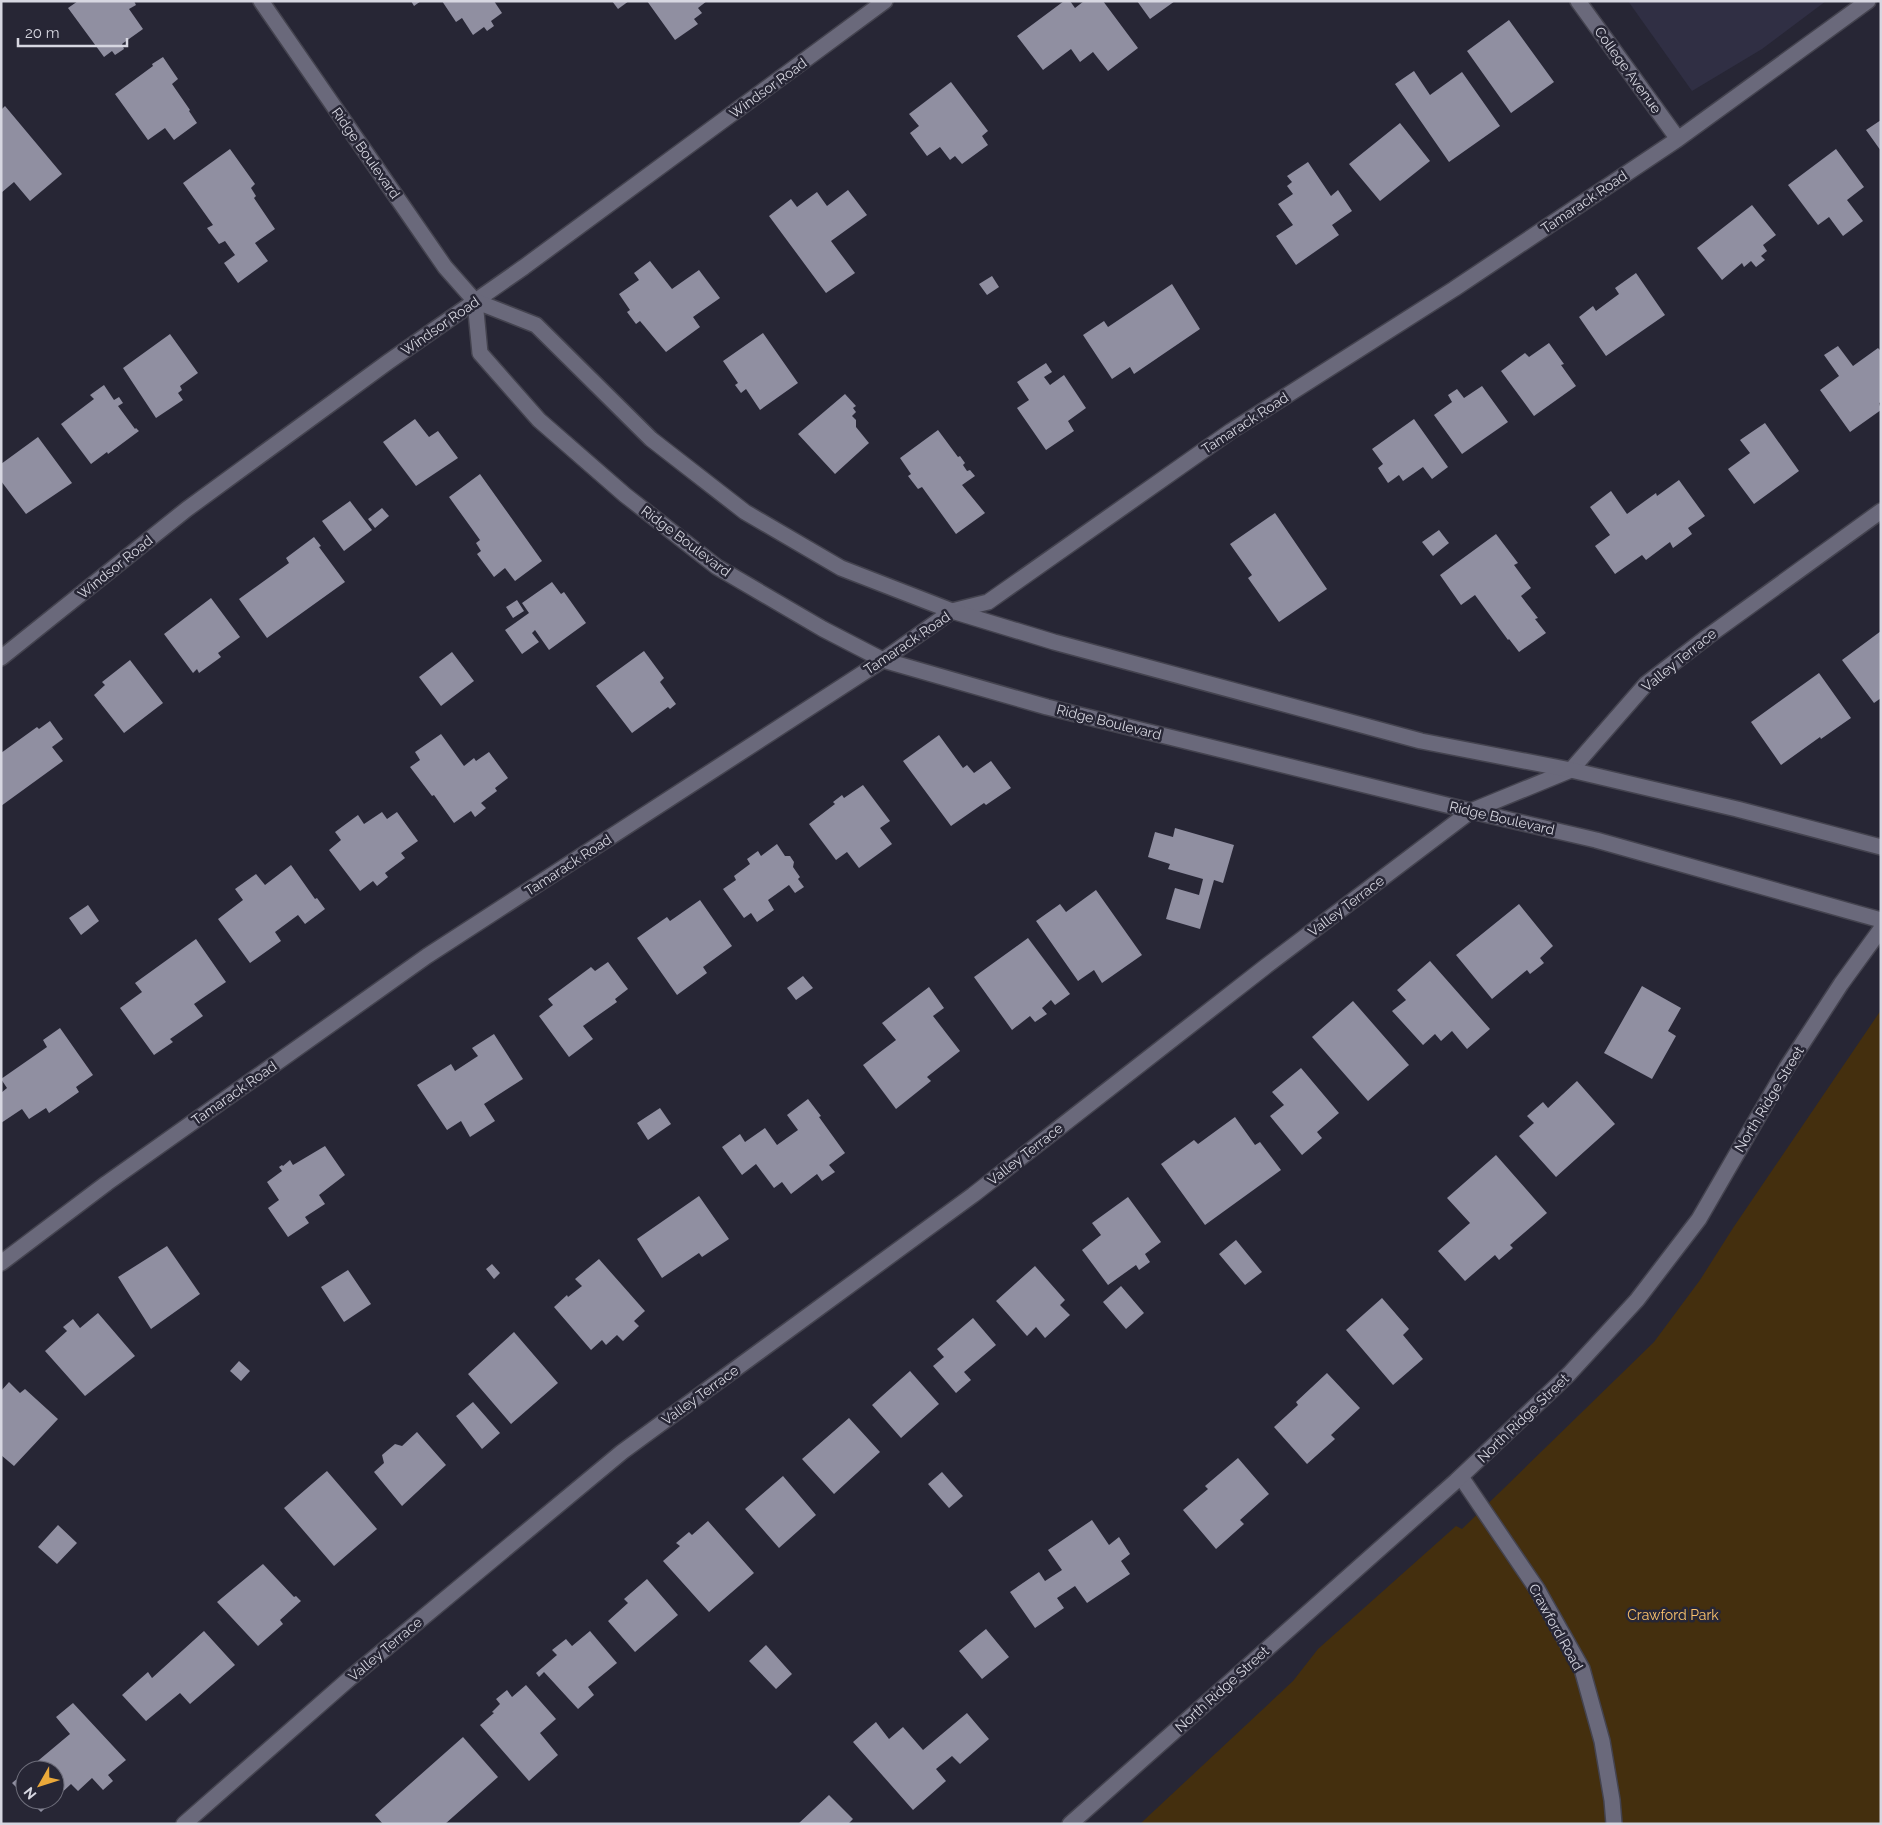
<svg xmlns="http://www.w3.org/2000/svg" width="1882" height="1825" font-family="Raleway,sans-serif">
<rect width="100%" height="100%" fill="#272635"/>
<path fill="#302f44" d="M 1628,1 L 1826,1 L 1762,49 L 1692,91 Z"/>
<path fill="#442f0e" d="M 1881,1010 L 1881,1824 L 1140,1824 L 1293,1681 L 1318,1649 L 1456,1526 L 1462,1529 L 1654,1342 L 1700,1280 L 1733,1228 Z"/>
<path fill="#908fa1" d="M 78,1 L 134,1 L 136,5 L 129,9 L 143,29 L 122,44 L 124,49 L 115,55 L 112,51 L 104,57 L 68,8 Z
M 411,1 L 421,1 L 414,6 Z
M 442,1 L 494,1 L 502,13 L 491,21 L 494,26 L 487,31 L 484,27 L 473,35 L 462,18 L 456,22 Z
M 612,1 L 629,1 L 618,9 Z
M 647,1 L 707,1 L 698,8 L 702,13 L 694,19 L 698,24 L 675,40 Z
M 1064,1 L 1070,1 L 1075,8 L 1084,1 L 1103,1 L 1138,48 L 1108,71 L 1093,52 L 1080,62 L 1071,49 L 1043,70 L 1017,36 Z
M 1137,1 L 1175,1 L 1150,19 Z
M 1509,20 L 1554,82 L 1511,113 L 1467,51 Z
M 163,57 L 178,79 L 172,84 L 190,110 L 189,111 L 197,123 L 174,140 L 165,128 L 148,140 L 115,94 L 153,66 L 152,64 Z
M 1414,71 L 1430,95 L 1462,72 L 1500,126 L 1449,162 L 1395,84 Z
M 951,82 L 988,131 L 982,136 L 988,145 L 962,164 L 955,156 L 950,160 L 940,147 L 927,156 L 910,133 L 919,126 L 909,114 Z
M 5,106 L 62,174 L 30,201 L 14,182 L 1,193 L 1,110 Z
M 1881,120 L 1881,151 L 1866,130 Z
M 1400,123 L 1430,161 L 1380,201 L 1349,164 Z
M 230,149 L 255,184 L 251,188 L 256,196 L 254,198 L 275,229 L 255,243 L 268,261 L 238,283 L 224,263 L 235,255 L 225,241 L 219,244 L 207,228 L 213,225 L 183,183 Z
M 1836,149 L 1864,187 L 1847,200 L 1863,221 L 1843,236 L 1829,217 L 1818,225 L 1788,185 Z
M 1308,162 L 1331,196 L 1338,190 L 1352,211 L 1332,225 L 1339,235 L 1296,265 L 1276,236 L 1293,225 L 1278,204 L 1293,194 L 1287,186 L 1292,182 L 1287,176 Z
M 848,190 L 867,215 L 831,241 L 855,273 L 826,293 L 769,216 L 791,199 L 797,207 L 817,192 L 827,206 Z
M 1752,205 L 1776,235 L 1763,245 L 1767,251 L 1761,256 L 1765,260 L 1756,267 L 1751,261 L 1744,267 L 1742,263 L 1722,280 L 1697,248 Z
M 650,261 L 672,289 L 699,270 L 720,298 L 693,317 L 700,327 L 666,352 L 640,321 L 636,324 L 627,312 L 630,310 L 619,294 L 639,280 L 634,273 Z
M 1636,273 L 1665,315 L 1606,356 L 1579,317 L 1593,306 L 1596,311 L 1619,294 L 1615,288 Z
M 992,276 L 999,287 L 987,295 L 979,284 Z
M 1172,284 L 1200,329 L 1134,374 L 1130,367 L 1112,379 L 1083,335 L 1104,321 L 1108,327 Z
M 763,333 L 798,383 L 760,410 L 746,389 L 741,393 L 735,385 L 738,383 L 723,361 Z
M 170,334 L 198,373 L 180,386 L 182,390 L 178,393 L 183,400 L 156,418 L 123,368 Z
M 1549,343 L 1564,364 L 1561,365 L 1576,386 L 1534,416 L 1501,371 L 1525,353 L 1529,357 Z
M 1838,346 L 1853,366 L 1878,348 L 1881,351 L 1881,402 L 1879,403 L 1881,410 L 1850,432 L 1820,390 L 1839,376 L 1824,355 Z
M 1046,363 L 1052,372 L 1044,377 L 1050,385 L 1064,375 L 1086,408 L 1068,421 L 1074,431 L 1046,450 L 1017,408 L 1029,400 L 1017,382 Z
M 104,385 L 114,400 L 119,397 L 123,403 L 118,406 L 135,429 L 136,428 L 139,431 L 108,454 L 107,452 L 91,464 L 61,424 L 94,399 L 90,395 Z
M 1482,386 L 1508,422 L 1462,454 L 1434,415 L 1452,402 L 1448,395 L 1457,389 L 1464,398 Z
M 845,394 L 856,406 L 853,408 L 856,412 L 852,416 L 856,420 L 856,427 L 869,443 L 835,474 L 798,434 Z
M 415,419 L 429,437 L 438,431 L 458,458 L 416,486 L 383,442 Z
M 1414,419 L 1448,467 L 1432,479 L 1423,467 L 1403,481 L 1399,475 L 1388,483 L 1378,468 L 1383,464 L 1372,449 Z
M 1765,423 L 1799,471 L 1754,504 L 1728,469 L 1750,453 L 1740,440 Z
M 938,430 L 958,457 L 960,456 L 965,463 L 963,465 L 967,471 L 970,470 L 975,476 L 962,485 L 985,513 L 956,534 L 922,487 L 918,489 L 908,476 L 911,474 L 900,458 Z
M 38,437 L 72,483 L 26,514 L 1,481 L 1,464 Z
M 480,474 L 542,561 L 515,581 L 505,568 L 494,577 L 477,554 L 481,551 L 476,543 L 480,540 L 449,497 Z
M 1679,480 L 1705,516 L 1688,528 L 1692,534 L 1673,548 L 1670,542 L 1646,560 L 1642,555 L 1615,574 L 1595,546 L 1610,535 L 1590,507 L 1611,491 L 1627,514 L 1656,493 L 1657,496 Z
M 350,501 L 372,530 L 344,551 L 322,521 Z
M 382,508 L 389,516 L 375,528 L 368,519 Z
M 1275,513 L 1327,589 L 1279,622 L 1248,578 L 1252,575 L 1230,544 Z
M 1439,530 L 1449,543 L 1433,556 L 1422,542 Z
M 1496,534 L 1518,563 L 1514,565 L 1531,588 L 1521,596 L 1538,618 L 1535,619 L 1546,633 L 1519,652 L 1509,639 L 1508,640 L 1475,595 L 1461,605 L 1440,575 Z
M 314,537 L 321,546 L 319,547 L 345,582 L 267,638 L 239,599 L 289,563 L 286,558 Z
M 552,582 L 561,594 L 564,592 L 586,623 L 549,650 L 535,630 L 532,633 L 539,642 L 522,654 L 505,630 L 529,613 L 522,603 Z
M 211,598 L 240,637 L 218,653 L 221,657 L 199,673 L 197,669 L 193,673 L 164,634 Z
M 517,600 L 524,611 L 513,618 L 506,607 Z
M 1881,631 L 1881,698 L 1874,703 L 1842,660 Z
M 644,651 L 664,678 L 660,682 L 676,704 L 670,709 L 668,707 L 632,733 L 596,686 Z
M 452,652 L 474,681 L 441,706 L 419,677 Z
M 130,660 L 163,703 L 124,733 L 94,695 L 105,685 L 102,682 Z
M 1819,673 L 1851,718 L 1821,739 L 1820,737 L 1781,765 L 1751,722 Z
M 50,721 L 63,739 L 52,747 L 63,761 L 1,806 L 1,753 L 37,727 L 39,729 Z
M 441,734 L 464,766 L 474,758 L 476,761 L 489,752 L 508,778 L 495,788 L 497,791 L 481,803 L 486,808 L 475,817 L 471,811 L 454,823 L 434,795 L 432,796 L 410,767 L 420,760 L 415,752 Z
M 939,735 L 963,768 L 967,765 L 974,773 L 991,761 L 1011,788 L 986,805 L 984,803 L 951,826 L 903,761 Z
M 863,785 L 890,821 L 880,828 L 892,844 L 859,868 L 847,852 L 836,860 L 809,824 L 835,804 L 833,802 L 842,795 L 844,798 Z
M 382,812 L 387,819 L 397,812 L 418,841 L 401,853 L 405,858 L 385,873 L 388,877 L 377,886 L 373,881 L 360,891 L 329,850 L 341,840 L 335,832 L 358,815 L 364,824 Z
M 1175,828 L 1234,845 L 1223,883 L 1214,880 L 1200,929 L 1166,919 L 1175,888 L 1199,895 L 1203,879 L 1168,869 L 1170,864 L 1148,857 L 1155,832 L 1173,837 Z
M 777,844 L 785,856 L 790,856 L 794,862 L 793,867 L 800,877 L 798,879 L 804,887 L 795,893 L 789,885 L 768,900 L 774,910 L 757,922 L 751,913 L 744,918 L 723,889 L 736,880 L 734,876 L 750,864 L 747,859 L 758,851 L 761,856 Z
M 291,865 L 315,899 L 317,898 L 325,909 L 305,924 L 298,915 L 275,932 L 281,941 L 250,963 L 218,919 L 243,900 L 235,889 L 256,874 L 265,885 Z
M 1096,890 L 1142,955 L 1102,983 L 1094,970 L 1078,981 L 1036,921 L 1060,904 L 1066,912 Z
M 700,900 L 732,946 L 703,967 L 707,973 L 677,995 L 637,938 L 667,917 L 670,921 Z
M 1519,904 L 1553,946 L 1540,958 L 1544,963 L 1530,974 L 1527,970 L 1492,999 L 1456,955 Z
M 88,905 L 99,921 L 81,935 L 69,918 Z
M 1028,938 L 1070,994 L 1055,1005 L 1051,1000 L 1042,1008 L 1047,1014 L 1035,1022 L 1030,1016 L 1012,1030 L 974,977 Z
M 196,939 L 226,982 L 194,1004 L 203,1016 L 170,1039 L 173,1042 L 154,1055 L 120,1008 L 142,992 L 135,983 Z
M 1430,961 L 1490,1029 L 1467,1049 L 1452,1031 L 1441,1041 L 1435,1034 L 1423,1045 L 1392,1011 L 1406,1000 L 1397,990 Z
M 608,962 L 628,989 L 615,999 L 617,1002 L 583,1026 L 593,1039 L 569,1057 L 539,1016 L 553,1005 L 548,999 L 591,967 L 595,971 Z
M 803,976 L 813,988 L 796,1000 L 787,988 Z
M 1642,986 L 1681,1008 L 1668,1031 L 1676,1036 L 1652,1079 L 1604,1053 Z
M 929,987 L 944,1008 L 933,1016 L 960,1051 L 927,1077 L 931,1081 L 896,1109 L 863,1065 L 896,1040 L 882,1023 Z
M 1353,1001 L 1409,1065 L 1368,1101 L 1312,1037 Z
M 60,1028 L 93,1075 L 76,1087 L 79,1092 L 49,1113 L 46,1108 L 29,1119 L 22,1109 L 1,1123 L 1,1093 L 7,1088 L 1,1079 L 47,1047 L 43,1040 Z
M 494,1034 L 523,1079 L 484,1104 L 495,1121 L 470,1137 L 461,1121 L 447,1130 L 417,1085 L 451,1064 L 455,1071 L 478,1056 L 472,1048 Z
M 1301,1068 L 1339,1113 L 1317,1132 L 1322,1138 L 1302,1155 L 1270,1116 L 1284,1105 L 1272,1092 Z
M 1577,1081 L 1615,1124 L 1556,1177 L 1519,1136 L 1534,1123 L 1527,1116 L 1543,1102 L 1548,1108 Z
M 808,1099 L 821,1116 L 819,1117 L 845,1153 L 829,1165 L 835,1172 L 822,1181 L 817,1174 L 791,1194 L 782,1182 L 774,1188 L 756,1164 L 742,1175 L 722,1147 L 740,1134 L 745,1142 L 765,1128 L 777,1145 L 798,1130 L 787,1115 Z
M 660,1108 L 671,1124 L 648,1140 L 637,1123 Z
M 1235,1117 L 1255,1145 L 1260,1142 L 1281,1170 L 1205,1225 L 1161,1164 L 1194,1140 L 1198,1144 Z
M 325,1146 L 345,1175 L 319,1195 L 325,1204 L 305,1217 L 309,1223 L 288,1237 L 268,1208 L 279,1200 L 267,1182 L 282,1171 L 279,1167 L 282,1165 L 283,1166 L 290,1160 L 293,1165 Z
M 1496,1155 L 1547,1213 L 1510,1245 L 1513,1248 L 1499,1260 L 1495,1255 L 1465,1281 L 1438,1251 L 1470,1223 L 1447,1198 Z
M 699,1196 L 729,1239 L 702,1257 L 699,1253 L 662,1278 L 637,1239 Z
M 1128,1197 L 1161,1242 L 1145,1254 L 1150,1262 L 1139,1270 L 1136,1265 L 1108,1285 L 1082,1250 L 1101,1235 L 1092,1223 Z
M 1236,1240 L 1262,1272 L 1245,1285 L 1219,1254 Z
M 167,1246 L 200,1294 L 151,1329 L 118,1277 Z
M 599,1259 L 645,1311 L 634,1321 L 639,1326 L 623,1341 L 617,1335 L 606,1345 L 602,1340 L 591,1350 L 554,1307 L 567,1295 L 568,1297 L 582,1286 L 575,1279 Z
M 492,1264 L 500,1273 L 494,1279 L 486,1269 Z
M 1035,1266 L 1065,1300 L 1060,1305 L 1070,1315 L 1045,1338 L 1036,1327 L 1027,1336 L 996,1301 Z
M 348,1270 L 371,1304 L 344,1322 L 321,1287 Z
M 1121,1286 L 1144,1313 L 1126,1329 L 1103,1302 Z
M 1382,1298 L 1409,1329 L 1403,1335 L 1423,1359 L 1393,1385 L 1346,1330 Z
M 98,1313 L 135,1356 L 85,1396 L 45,1351 L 67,1331 L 63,1327 L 73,1319 L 80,1328 Z
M 973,1318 L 996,1345 L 964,1372 L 971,1380 L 956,1393 L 933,1366 L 944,1357 L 937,1349 Z
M 514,1332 L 558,1383 L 511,1424 L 468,1374 Z
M 239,1361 L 250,1371 L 241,1381 L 230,1371 Z
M 910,1371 L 939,1404 L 901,1438 L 872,1405 Z
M 1327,1373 L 1360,1408 L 1331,1435 L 1335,1439 L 1307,1464 L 1274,1427 L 1298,1405 L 1296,1402 Z
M 9,1382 L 20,1393 L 25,1389 L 58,1419 L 14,1466 L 1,1455 L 1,1391 Z
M 473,1402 L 500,1433 L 482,1449 L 456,1416 Z
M 849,1418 L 880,1452 L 834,1494 L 802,1459 Z
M 417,1432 L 446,1465 L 402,1506 L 374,1472 L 384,1463 L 382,1455 L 395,1444 L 402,1446 Z
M 1238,1458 L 1269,1494 L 1240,1520 L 1244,1524 L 1216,1549 L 1183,1510 L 1208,1489 L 1205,1486 Z
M 327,1471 L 377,1529 L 334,1566 L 284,1508 Z
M 942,1472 L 963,1496 L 949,1508 L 928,1484 Z
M 783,1476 L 816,1515 L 779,1548 L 745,1509 Z
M 1092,1520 L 1109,1545 L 1119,1537 L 1130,1554 L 1121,1561 L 1130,1574 L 1087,1603 L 1075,1586 L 1057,1598 L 1064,1608 L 1035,1628 L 1010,1592 L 1039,1572 L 1045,1581 L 1062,1570 L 1048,1550 Z
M 708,1521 L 754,1573 L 709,1612 L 663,1561 L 680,1546 L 676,1543 L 689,1532 L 692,1535 Z
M 58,1525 L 77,1543 L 57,1564 L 38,1547 Z
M 263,1564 L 294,1597 L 296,1596 L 301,1601 L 280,1620 L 283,1624 L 258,1646 L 217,1602 Z
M 647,1579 L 678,1615 L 635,1652 L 608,1621 L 628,1603 L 624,1599 Z
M 986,1629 L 1009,1657 L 982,1679 L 959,1651 Z
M 204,1631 L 235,1665 L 190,1704 L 180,1693 L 146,1721 L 122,1695 L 148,1672 L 152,1678 Z
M 590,1631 L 617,1663 L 588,1687 L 594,1695 L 578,1709 L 544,1672 L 539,1677 L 536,1673 L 557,1655 L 552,1650 L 566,1639 L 572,1646 Z
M 766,1645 L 792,1674 L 776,1689 L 749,1661 Z
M 526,1685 L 556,1719 L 540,1733 L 558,1755 L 529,1781 L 480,1725 L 494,1713 L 492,1712 L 500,1704 L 496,1699 L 507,1690 L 512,1697 Z
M 73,1703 L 126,1760 L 108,1775 L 113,1781 L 103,1790 L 92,1778 L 78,1791 L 71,1784 L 55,1799 L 55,1770 L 27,1770 L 70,1734 L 56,1717 Z
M 967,1713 L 989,1739 L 960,1764 L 952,1756 L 936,1769 L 946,1781 L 913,1810 L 853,1742 L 876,1722 L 889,1739 L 903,1727 L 923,1750 Z
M 463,1737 L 498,1777 L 445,1824 L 383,1824 L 375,1815 Z
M 25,1772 L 25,1796 L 12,1783 Z
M 829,1795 L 853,1819 L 848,1824 L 798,1824 Z
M 29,1800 L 54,1800 L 41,1812 Z"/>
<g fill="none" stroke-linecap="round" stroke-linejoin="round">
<g stroke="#44434f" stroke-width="18">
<path id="service" d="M 1461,1477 L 1537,1589 L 1582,1669 L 1602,1741 L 1612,1800 L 1614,1824"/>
</g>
<g stroke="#44434f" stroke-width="18">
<path id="minor" d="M 1578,1 L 1678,139
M 1,658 L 187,509 L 388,362 L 524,267 L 885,1
M 1,1263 L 107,1183 L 427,956 L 883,660 L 952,611 L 988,602 L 1231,431 L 1454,289 L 1678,139 L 1868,1
M 184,1824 L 349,1679 L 622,1452 L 973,1195 L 1265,967 L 1471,811 L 1571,770 L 1646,684 L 1707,637 L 1881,511"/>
</g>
<g stroke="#44434f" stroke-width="18">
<path id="tertiary" d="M 261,1 L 445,267 L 475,301 L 536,325 L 651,439 L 745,512 L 841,568 L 952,611 L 1054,642 L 1421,741 L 1571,770 L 1737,809 L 1881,847
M 475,301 L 480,353 L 539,420 L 625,495 L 717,567 L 823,629 L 883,660 L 1047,707 L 1471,811 L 1596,840 L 1881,920
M 1070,1824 L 1456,1481 L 1569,1374 L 1637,1300 L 1699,1219 L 1787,1067 L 1841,984 L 1881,929"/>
</g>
<use href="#service" stroke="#6a697b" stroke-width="15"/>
<use href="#minor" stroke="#6a697b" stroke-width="15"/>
<use href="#tertiary" stroke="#6a697b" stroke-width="15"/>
</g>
<g text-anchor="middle" stroke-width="5" stroke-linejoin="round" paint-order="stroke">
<g font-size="14" fill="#d7d7e1" stroke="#272635">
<text transform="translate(1628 70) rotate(54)" y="5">College Avenue</text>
<text transform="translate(768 88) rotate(-36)" y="5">Windsor Road</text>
<text transform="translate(366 153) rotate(55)" y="5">Ridge Boulevard</text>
<text transform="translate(1584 202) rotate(-34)" y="5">Tamarack Road</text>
<text transform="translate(440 326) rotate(-35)" y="5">Windsor Road</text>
<text transform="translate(1245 423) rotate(-33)" y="5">Tamarack Road</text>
<text transform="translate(686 541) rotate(37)" y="5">Ridge Boulevard</text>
<text transform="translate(115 567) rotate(-39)" y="5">Windsor Road</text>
<text transform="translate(907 643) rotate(-34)" y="5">Tamarack Road</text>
<text transform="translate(1679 660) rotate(-39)" y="5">Valley Terrace</text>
<text transform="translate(1109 722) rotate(14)" y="5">Ridge Boulevard</text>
<text transform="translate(1502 818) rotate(13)" y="5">Ridge Boulevard</text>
<text transform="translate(568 865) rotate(-33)" y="5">Tamarack Road</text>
<text transform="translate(1346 906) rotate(-37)" y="5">Valley Terrace</text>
<text transform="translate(234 1093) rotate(-35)" y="5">Tamarack Road</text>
<text transform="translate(1769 1099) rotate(-59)" y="5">North Ridge Street</text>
<text transform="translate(1025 1154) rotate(-38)" y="5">Valley Terrace</text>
<text transform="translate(700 1395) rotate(-36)" y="5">Valley Terrace</text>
<text transform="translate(1523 1418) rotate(-44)" y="5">North Ridge Street</text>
<text transform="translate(1556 1627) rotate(61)" y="5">Crawford Road</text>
<text transform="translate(385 1649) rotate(-40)" y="5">Valley Terrace</text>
<text transform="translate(1222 1689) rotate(-42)" y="5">North Ridge Street</text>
</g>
<g font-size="14" fill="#fbc26c" stroke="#272635">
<text x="1673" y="1620">Crawford Park</text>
</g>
</g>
<rect width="1882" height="1825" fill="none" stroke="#d7d7e1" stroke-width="5"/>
<g transform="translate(40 1785) rotate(231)"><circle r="24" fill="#272635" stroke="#6d6d7a"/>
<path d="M0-4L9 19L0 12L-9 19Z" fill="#eba93a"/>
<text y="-8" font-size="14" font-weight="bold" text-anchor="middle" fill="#d7d7e1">N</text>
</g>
<path d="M18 38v8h109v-8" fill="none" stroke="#d7d7e1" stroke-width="2.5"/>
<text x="25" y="38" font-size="15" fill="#d7d7e1" stroke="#272635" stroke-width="4" paint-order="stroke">20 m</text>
</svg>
